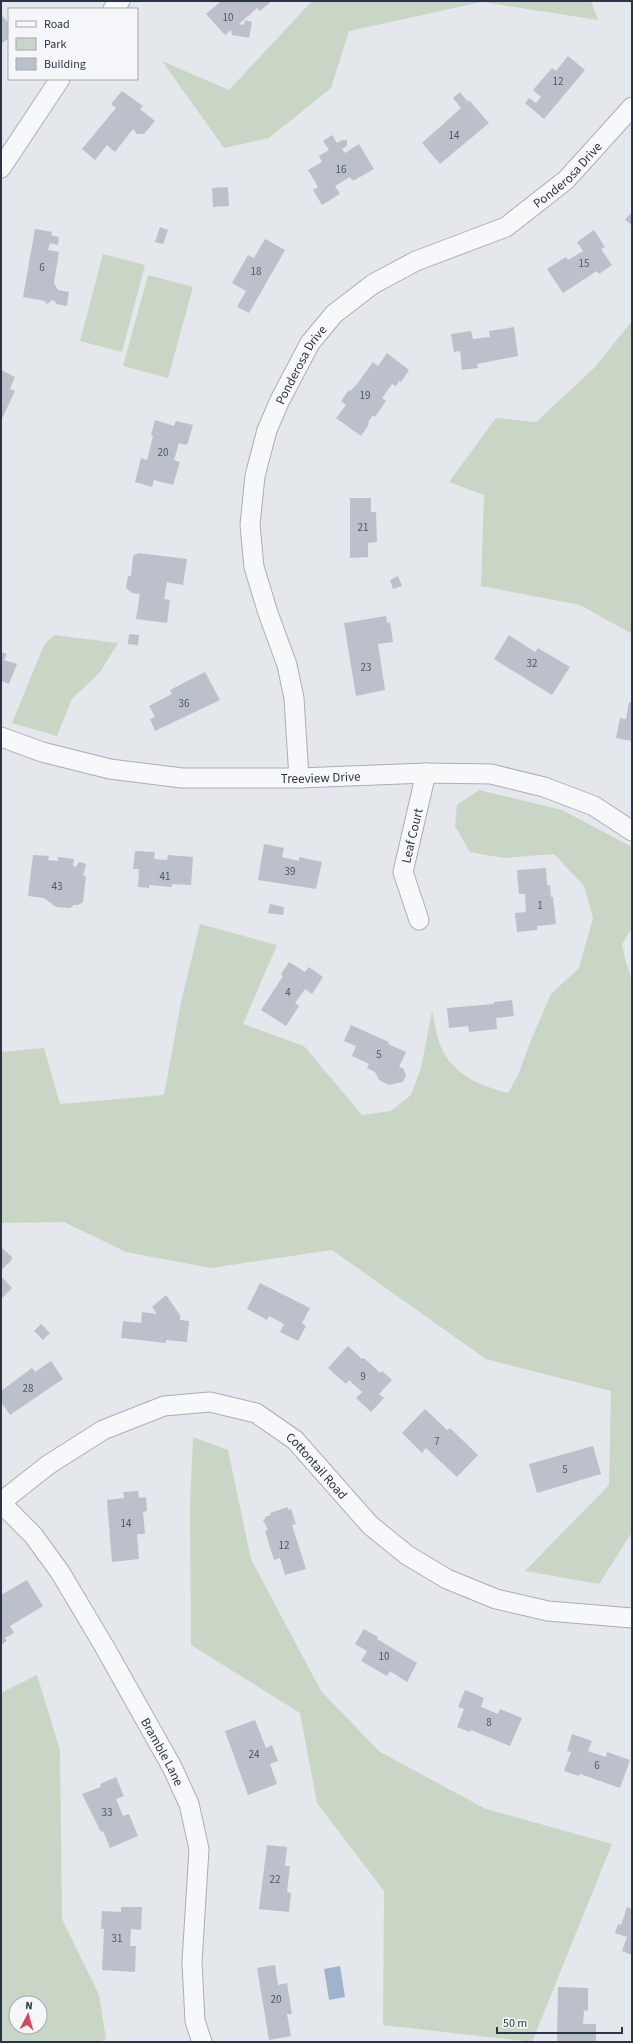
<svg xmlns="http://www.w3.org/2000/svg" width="633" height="2043" font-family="'Source Sans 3',sans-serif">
<rect width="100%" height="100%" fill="#e4e7ec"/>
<path fill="#c9d6c5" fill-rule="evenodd" d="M 312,1 L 591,1 L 598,20 L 482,2 L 349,31 L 331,88 L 269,138 L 224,148 L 162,61 L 229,90 Z
M 103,254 L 145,265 L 122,352 L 80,341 Z
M 148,275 L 193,287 L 168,378 L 123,366 Z
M 632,321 L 632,634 L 580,605 L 481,586 L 484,495 L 449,482 L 496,418 L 536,422 L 594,368 Z
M 54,635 L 118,643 L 100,672 L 72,699 L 57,736 L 12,723 L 44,645 Z
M 479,790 L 562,810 L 632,847 L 632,928 L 622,944 L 625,959 L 632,980 L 632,1532 L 599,1584 L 525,1571 L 609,1485 L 611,1391 L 486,1359 L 332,1250 L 211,1268 L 126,1252 L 64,1222 L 1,1223 L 1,1052 L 44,1048 L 60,1104 L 164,1095 L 181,1002 L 200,924 L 277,945 L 243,1024 L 304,1046 L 362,1115 L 391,1111 L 411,1095 L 421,1068 L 432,1011 C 435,1023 436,1036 441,1047 C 453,1075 481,1086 508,1093 L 518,1075 L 531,1040 L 551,994 L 579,968 L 593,918 L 584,886 L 554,854 L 503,858 L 470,852 L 455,826 L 457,805 Z
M 193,1437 L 228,1450 L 251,1559 L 321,1691 L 380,1752 L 486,1809 L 612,1844 L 532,2042 L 383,2025 L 384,1891 L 317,1803 L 300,1713 L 191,1645 L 190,1505 Z
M 37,1675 L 60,1750 L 62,1919 L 99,1995 L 106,2039 L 101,2042 L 1,2042 L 1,1693 ZM 16,2003 L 40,2003 L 40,2027 L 16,2027 Z"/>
<path fill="#9fb4cc" d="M 340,1966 L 345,1997 L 329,2000 L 324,1969 Z"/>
<path fill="#bbc0ca" d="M 221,1 L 272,1 L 260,11 L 257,8 L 239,24 L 244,25 L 245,20 L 252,22 L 249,38 L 232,35 L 231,30 L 225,35 L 206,14 Z
M 1,14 L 9,24 L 9,38 L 1,44 Z
M 568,56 L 585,70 L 544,119 L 525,103 L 529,98 L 536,103 L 541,97 L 533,90 L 552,68 L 556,71 Z
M 122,91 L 143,106 L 140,109 L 155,121 L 144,134 L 137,134 L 133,129 L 115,152 L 107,145 L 95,160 L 82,149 L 116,108 L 111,104 Z
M 460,92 L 468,102 L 469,100 L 489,123 L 440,164 L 422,143 L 461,108 L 453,98 Z
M 332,135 L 337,143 L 342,140 L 347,140 L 347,146 L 342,149 L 345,153 L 359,144 L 374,169 L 353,181 L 350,177 L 335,186 L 340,194 L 322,205 L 313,190 L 318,187 L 308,170 L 322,162 L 319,156 L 329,150 L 323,141 Z
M 228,187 L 229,206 L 213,207 L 212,188 Z
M 632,212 L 632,225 L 625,220 Z
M 160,227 L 168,230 L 163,244 L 155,242 Z
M 35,229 L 52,232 L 51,235 L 59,237 L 58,245 L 50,243 L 48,250 L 59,252 L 54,283 L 58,290 L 69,292 L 67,306 L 57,304 L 53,300 L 47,304 L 45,301 L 23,297 Z
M 594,230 L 605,247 L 601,249 L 612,265 L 599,274 L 597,271 L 563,293 L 547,269 L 566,257 L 568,260 L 583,251 L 577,242 Z
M 265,239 L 285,250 L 249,313 L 237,307 L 246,291 L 232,283 L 248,255 L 254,258 Z
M 514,327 L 518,356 L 477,364 L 478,368 L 462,370 L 460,351 L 454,352 L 451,334 L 471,331 L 473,339 L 490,337 L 489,331 Z
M 387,353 L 409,370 L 401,382 L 399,381 L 396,386 L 392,384 L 382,398 L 386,401 L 375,417 L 373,415 L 368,422 L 369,424 L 361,436 L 336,418 L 346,405 L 341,401 L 349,390 L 350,391 L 357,384 L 373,362 L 378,366 Z
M 1,370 L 15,377 L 10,389 L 15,391 L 1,421 Z
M 155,420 L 174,426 L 176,421 L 193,425 L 187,445 L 179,443 L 174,460 L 180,462 L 173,485 L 154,480 L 152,487 L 135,482 L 141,458 L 147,460 L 153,436 L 151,435 Z
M 350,498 L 371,498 L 371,512 L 376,512 L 377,542 L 368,543 L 368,557 L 350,558 Z
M 138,553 L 187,559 L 183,585 L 167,582 L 164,599 L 170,600 L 167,623 L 136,619 L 140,594 L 132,593 L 126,588 L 128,576 L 131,576 L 133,556 Z
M 398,576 L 402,586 L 393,589 L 390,580 Z
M 386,616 L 387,623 L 390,622 L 393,642 L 378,644 L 385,690 L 356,696 L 344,623 Z
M 129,634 L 139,635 L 138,645 L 128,644 Z
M 509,635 L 535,652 L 538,648 L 570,667 L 552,695 L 494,659 Z
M 1,652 L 7,654 L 4,660 L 17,664 L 9,684 L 1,681 Z
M 205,672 L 220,700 L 155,731 L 150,719 L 155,717 L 149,706 L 172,694 L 170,690 Z
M 629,702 L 632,703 L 632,741 L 616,738 L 620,718 L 626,719 Z
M 264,844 L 284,848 L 282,857 L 299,861 L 299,857 L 322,862 L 316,889 L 258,880 Z
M 135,851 L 155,852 L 154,859 L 167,860 L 168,855 L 193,857 L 191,885 L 172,884 L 172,887 L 149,885 L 149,888 L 138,887 L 139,869 L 133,869 Z
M 33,855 L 49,856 L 48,860 L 58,861 L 58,857 L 74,859 L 73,866 L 76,867 L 79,862 L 84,863 L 86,865 L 83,876 L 86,876 L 83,902 L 78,905 L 74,905 L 70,908 L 56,907 L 44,898 L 28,896 Z
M 546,868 L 547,885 L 550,885 L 551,897 L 553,897 L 556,924 L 537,926 L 537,930 L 517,932 L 515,913 L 526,912 L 525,894 L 519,894 L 517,870 Z
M 270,904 L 284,907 L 283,915 L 268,913 Z
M 289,962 L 305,972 L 309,967 L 323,977 L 312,994 L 305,989 L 295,1003 L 299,1006 L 286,1026 L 261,1010 L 283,976 L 281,974 Z
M 512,1000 L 514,1016 L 496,1018 L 497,1029 L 469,1032 L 468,1026 L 449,1028 L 447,1008 L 494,1004 L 494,1002 Z
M 351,1025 L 389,1042 L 388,1044 L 406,1052 L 399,1067 L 403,1068 L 406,1075 L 403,1082 L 389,1085 L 379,1080 L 375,1072 L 367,1068 L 369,1064 L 352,1056 L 356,1046 L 344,1041 Z
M 1,1247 L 12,1257 L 11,1261 L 1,1270 Z
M 1,1276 L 12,1288 L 1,1299 Z
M 260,1283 L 310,1308 L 302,1323 L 306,1326 L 298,1341 L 280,1332 L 284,1324 L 269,1316 L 267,1320 L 247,1309 Z
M 166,1295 L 180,1315 L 180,1320 L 189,1321 L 187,1342 L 166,1340 L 166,1343 L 121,1338 L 123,1321 L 141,1323 L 142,1312 L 157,1314 L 152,1307 Z
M 41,1324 L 50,1333 L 43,1340 L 34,1331 Z
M 348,1346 L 362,1359 L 364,1358 L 380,1373 L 382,1371 L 392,1380 L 379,1394 L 384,1398 L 371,1412 L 356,1398 L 362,1392 L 349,1380 L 346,1384 L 328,1368 Z
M 51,1361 L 63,1379 L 10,1415 L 1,1402 L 1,1391 L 32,1368 L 35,1372 Z
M 425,1409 L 447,1430 L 450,1428 L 478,1455 L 457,1477 L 426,1448 L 422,1453 L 402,1433 Z
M 593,1446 L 601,1474 L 537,1493 L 529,1464 Z
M 138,1491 L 139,1498 L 146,1497 L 147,1511 L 143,1512 L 145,1534 L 137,1534 L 139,1559 L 112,1562 L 107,1500 L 124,1498 L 123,1492 Z
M 288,1507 L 288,1510 L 291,1509 L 296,1524 L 292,1525 L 306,1569 L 285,1575 L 280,1558 L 274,1560 L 265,1531 L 268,1530 L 263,1520 L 265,1519 L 265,1517 L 271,1515 L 270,1513 Z
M 27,1580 L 43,1606 L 10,1626 L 14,1633 L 5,1638 L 7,1641 L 1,1645 L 1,1595 Z
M 364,1629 L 378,1637 L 377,1639 L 417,1663 L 407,1682 L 390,1671 L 387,1676 L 361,1661 L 367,1651 L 355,1644 Z
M 465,1690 L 484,1698 L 481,1707 L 498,1714 L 500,1709 L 522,1718 L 510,1746 L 471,1730 L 470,1732 L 457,1727 L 464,1709 L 458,1707 Z
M 255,1720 L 266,1748 L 272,1745 L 278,1761 L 270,1764 L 277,1784 L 248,1795 L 225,1731 Z
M 572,1734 L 592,1741 L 588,1751 L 606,1757 L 607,1752 L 630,1760 L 620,1788 L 580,1774 L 579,1776 L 564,1771 L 571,1752 L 567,1751 Z
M 116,1777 L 124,1796 L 116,1799 L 123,1816 L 129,1814 L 138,1836 L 110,1848 L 103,1831 L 101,1832 L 82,1794 L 101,1787 L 100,1784 Z
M 267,1845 L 287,1847 L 285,1866 L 290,1866 L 287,1892 L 291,1893 L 289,1912 L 259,1909 Z
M 121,1907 L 142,1907 L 141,1930 L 131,1929 L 130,1946 L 136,1946 L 135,1972 L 102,1970 L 104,1929 L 101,1929 L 102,1911 L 121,1912 Z
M 627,1907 L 632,1909 L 632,1955 L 622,1951 L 627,1937 L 615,1933 L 618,1924 L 621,1925 Z
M 275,1965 L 278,1985 L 287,1983 L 292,2014 L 287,2014 L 291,2036 L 269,2040 L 257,1968 Z
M 558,1987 L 588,1988 L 588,2011 L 584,2010 L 583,2024 L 596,2024 L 596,2042 L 557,2041 Z"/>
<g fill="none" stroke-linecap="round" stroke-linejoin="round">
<g stroke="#a9aeb7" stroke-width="21">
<g id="minor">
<path d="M 113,9 L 120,1"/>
<path d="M 1,168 L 60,79"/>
<path id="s1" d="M 1,737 L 42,752 L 110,769 L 182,778 L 299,778 L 426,773 L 491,774 L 544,787 L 594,806 L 632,831"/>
<path id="s2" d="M 299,778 L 294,698 L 287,665 L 268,613 L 254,567 L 250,525 L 255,476 L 267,430 L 280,400 L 310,343 L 334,314 L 373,284 L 416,261 L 506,227 L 566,180 L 632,107"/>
<path id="s3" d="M 419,920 L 403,872 L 426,773"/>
<path id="s4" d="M 1,1502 L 48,1465 L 103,1430 L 164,1406 L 210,1402 L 256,1413 L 295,1440 L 370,1525 L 407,1555 L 447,1579 L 496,1599 L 548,1611 L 632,1618"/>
<path id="s5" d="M 1,1503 L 33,1535 L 60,1572 L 104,1646 L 172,1767 L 189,1804 L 199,1849 L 192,1962 L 195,2021 L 202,2042"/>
</g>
</g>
<use href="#minor" stroke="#f7f8fa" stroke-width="19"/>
</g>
<g text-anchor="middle" stroke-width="3" stroke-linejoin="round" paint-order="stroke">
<g font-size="11" fill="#4f5766">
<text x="228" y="21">10</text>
<text x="558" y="85">12</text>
<text x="454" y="139">14</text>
<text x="341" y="173">16</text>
<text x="584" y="267">15</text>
<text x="42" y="271">6</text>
<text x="256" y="275">18</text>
<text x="365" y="399">19</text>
<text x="163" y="456">20</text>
<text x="363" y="531">21</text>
<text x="532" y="667">32</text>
<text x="366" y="671">23</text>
<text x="184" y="707">36</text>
<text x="290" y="875">39</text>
<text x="165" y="880">41</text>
<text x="57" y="890">43</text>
<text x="540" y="909">1</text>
<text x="288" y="996">4</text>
<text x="379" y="1058">5</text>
<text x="363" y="1380">9</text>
<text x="28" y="1392">28</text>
<text x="437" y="1445">7</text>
<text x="565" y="1473">5</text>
<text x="126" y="1527">14</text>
<text x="284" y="1549">12</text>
<text x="384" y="1660">10</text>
<text x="489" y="1726">8</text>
<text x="254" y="1758">24</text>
<text x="597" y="1769">6</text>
<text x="107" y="1816">33</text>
<text x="275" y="1883">22</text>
<text x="117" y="1942">31</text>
<text x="276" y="2003">20</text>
</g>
<g font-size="13" fill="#2b3445" stroke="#f4f6f9">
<text dy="5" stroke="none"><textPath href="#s2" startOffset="766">Ponderosa Drive</textPath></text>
<text dy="5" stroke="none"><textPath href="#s2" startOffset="430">Ponderosa Drive</textPath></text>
<text dy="5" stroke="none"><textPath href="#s1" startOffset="325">Treeview Drive</textPath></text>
<text dy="5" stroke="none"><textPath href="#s3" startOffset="88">Leaf Court</textPath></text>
<text dy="5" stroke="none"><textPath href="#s4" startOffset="365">Cottontail Road</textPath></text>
<text dy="5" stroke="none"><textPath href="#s5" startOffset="298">Bramble Lane</textPath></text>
</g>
</g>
<rect width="633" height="2043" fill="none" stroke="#2b3445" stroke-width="4"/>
<rect x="8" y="8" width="130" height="72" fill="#f4f6f9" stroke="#a4a8b1"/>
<rect x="16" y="21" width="20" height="6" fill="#f7f8fa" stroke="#a4a8b1"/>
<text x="44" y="28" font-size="12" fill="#2b3445">Road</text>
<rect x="16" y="38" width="20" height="12" fill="#c9d6c5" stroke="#a4a8b1"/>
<text x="44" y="48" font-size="12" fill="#2b3445">Park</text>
<rect x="16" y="58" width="20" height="12" fill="#bbc0ca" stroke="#a4a8b1"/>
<text x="44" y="68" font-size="12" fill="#2b3445">Building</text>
<g transform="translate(28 2015) rotate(6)"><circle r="19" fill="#f4f6f9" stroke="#a4a8b1"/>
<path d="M0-3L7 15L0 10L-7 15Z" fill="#d1495b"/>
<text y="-6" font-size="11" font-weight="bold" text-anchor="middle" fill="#2b3445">N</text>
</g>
<path d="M497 2027v6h125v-6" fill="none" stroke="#2b3445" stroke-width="2"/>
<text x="503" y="2027" font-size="12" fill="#2b3445" stroke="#f4f6f9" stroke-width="3" paint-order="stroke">50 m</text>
</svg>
